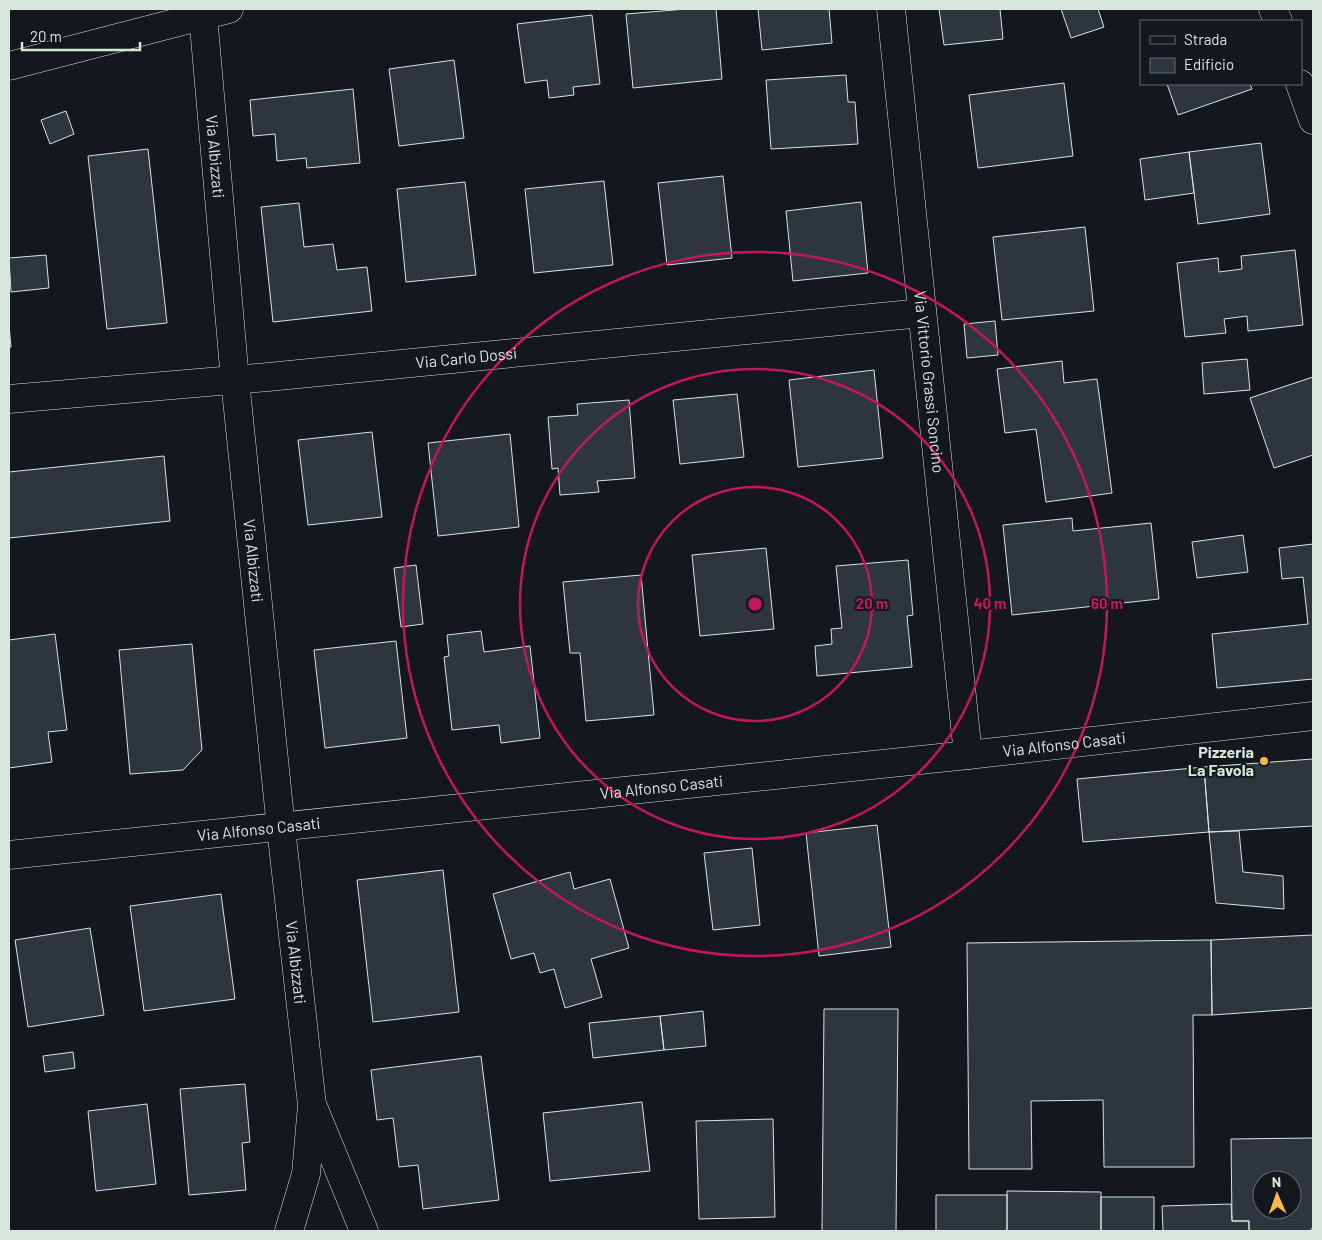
<svg xmlns="http://www.w3.org/2000/svg" width="1322" height="1240" font-family="Barlow,sans-serif">
<rect width="100%" height="100%" fill="#14181c"/>
<path fill="#2c363c" stroke="#d8e6dc" fill-rule="evenodd" d="M 686,9 L 716,9 L 722,79 L 633,88 L 626,14 Z
M 758,9 L 829,9 L 832,43 L 762,50 Z
M 939,9 L 1000,9 L 1003,39 L 944,45 Z
M 1061,9 L 1098,9 L 1104,27 L 1071,38 Z
M 592,15 L 600,84 L 573,87 L 574,95 L 549,98 L 547,80 L 525,83 L 517,24 Z
M 454,60 L 464,138 L 399,146 L 389,69 Z
M 846,75 L 848,102 L 855,102 L 858,144 L 771,149 L 766,80 Z
M 1064,83 L 1073,156 L 978,168 L 969,95 Z
M 1167,84 L 1250,84 L 1252,89 L 1178,115 Z
M 353,89 L 360,163 L 307,168 L 306,158 L 277,161 L 275,134 L 253,136 L 250,100 Z
M 66,111 L 74,134 L 50,144 L 41,120 Z
M 1261,143 L 1270,214 L 1198,224 L 1189,152 Z
M 148,149 L 167,323 L 107,329 L 88,156 Z
M 1189,152 L 1194,193 L 1145,200 L 1140,159 Z
M 723,176 L 732,258 L 667,265 L 658,183 Z
M 604,181 L 613,265 L 534,273 L 525,189 Z
M 465,182 L 476,275 L 406,282 L 397,189 Z
M 861,202 L 868,273 L 793,281 L 786,211 Z
M 299,203 L 304,247 L 333,244 L 337,270 L 367,267 L 372,311 L 273,322 L 261,207 Z
M 1085,227 L 1094,311 L 1002,320 L 993,237 Z
M 1295,250 L 1303,325 L 1248,331 L 1247,316 L 1224,319 L 1226,333 L 1185,337 L 1177,263 L 1218,258 L 1219,272 L 1242,269 L 1241,256 Z
M 46,255 L 49,288 L 11,292 L 9,258 Z
M 995,321 L 998,355 L 967,358 L 964,324 Z
M 9,325 L 11,347 L 9,347 Z
M 1247,359 L 1250,390 L 1204,394 L 1202,363 Z
M 1062,361 L 1064,383 L 1097,379 L 1112,493 L 1046,502 L 1036,429 L 1005,433 L 997,369 Z
M 874,370 L 883,458 L 798,467 L 789,380 Z
M 1313,377 L 1313,455 L 1274,468 L 1250,398 Z
M 737,394 L 744,457 L 680,464 L 673,400 Z
M 629,400 L 635,478 L 597,481 L 599,492 L 560,495 L 558,468 L 552,469 L 548,417 L 578,415 L 577,404 Z
M 372,432 L 382,517 L 308,525 L 298,440 Z
M 510,434 L 519,527 L 438,536 L 428,443 Z
M 164,456 L 170,521 L 9,538 L 9,472 Z
M 1072,518 L 1073,531 L 1151,523 L 1159,599 L 1012,615 L 1003,525 Z
M 1243,535 L 1248,572 L 1197,578 L 1192,542 Z
M 1313,544 L 1313,679 L 1217,688 L 1212,634 L 1308,624 L 1303,577 L 1282,579 L 1279,548 Z
M 766,548 L 774,629 L 700,636 L 692,555 Z
M 908,560 L 913,615 L 907,616 L 912,667 L 817,676 L 815,646 L 832,644 L 831,629 L 842,628 L 836,566 Z
M 416,565 L 423,624 L 401,627 L 394,568 Z
M 641,575 L 654,715 L 586,721 L 580,653 L 570,653 L 563,582 Z
M 481,631 L 484,652 L 530,646 L 540,738 L 501,743 L 499,725 L 452,730 L 444,657 L 449,656 L 447,635 Z
M 55,634 L 67,730 L 48,732 L 52,762 L 9,768 L 9,640 Z
M 396,641 L 407,738 L 325,748 L 314,650 Z
M 192,644 L 202,750 L 183,770 L 130,774 L 119,650 Z
M 1313,759 L 1313,826 L 1209,832 L 1204,767 Z
M 1204,767 L 1209,832 L 1083,842 L 1077,779 Z
M 877,825 L 891,947 L 819,956 L 806,833 Z
M 1239,831 L 1243,872 L 1283,876 L 1284,909 L 1216,903 L 1209,832 Z
M 752,848 L 760,925 L 713,930 L 704,853 Z
M 443,870 L 459,1012 L 373,1022 L 357,880 Z
M 570,872 L 574,889 L 610,879 L 629,948 L 591,959 L 602,997 L 565,1008 L 554,969 L 540,973 L 534,953 L 511,959 L 493,894 Z
M 221,894 L 235,999 L 144,1011 L 130,906 Z
M 90,928 L 104,1015 L 28,1027 L 15,940 Z
M 1313,935 L 1313,1008 L 1212,1015 L 1211,940 Z
M 1211,940 L 1212,1015 L 1193,1015 L 1194,1167 L 1104,1167 L 1103,1100 L 1031,1101 L 1032,1169 L 969,1169 L 967,943 Z
M 824,1009 L 898,1009 L 896,1231 L 822,1231 Z
M 703,1011 L 706,1046 L 664,1050 L 660,1016 Z
M 660,1016 L 664,1050 L 593,1058 L 589,1023 Z
M 73,1052 L 75,1068 L 45,1072 L 43,1056 Z
M 481,1056 L 499,1200 L 423,1209 L 418,1165 L 399,1167 L 393,1118 L 377,1120 L 371,1070 Z
M 245,1084 L 250,1142 L 242,1143 L 246,1190 L 189,1195 L 180,1089 Z
M 642,1102 L 650,1171 L 550,1181 L 543,1113 Z
M 147,1104 L 156,1184 L 96,1191 L 88,1111 Z
M 773,1119 L 775,1217 L 699,1219 L 696,1121 Z
M 1313,1138 L 1313,1227 L 1310,1231 L 1249,1231 L 1249,1221 L 1232,1221 L 1231,1139 ZM 1262,1180 L 1292,1180 L 1292,1210 L 1262,1210 Z
M 1007,1191 L 1101,1192 L 1101,1231 L 1007,1231 Z
M 936,1195 L 1007,1195 L 1007,1231 L 936,1231 Z
M 1101,1197 L 1154,1197 L 1154,1231 L 1101,1231 Z
M 1231,1204 L 1232,1221 L 1249,1221 L 1249,1231 L 1163,1231 L 1162,1206 Z"/>
<g fill="none" stroke-linecap="round" stroke-linejoin="round">
<g stroke="#d8e6dc" stroke-width="29">
<g id="street">
<path id="s1" d="M 891,9 L 968,755"/>
<path id="s2" d="M 203,15 L 235,380 L 281,828 L 312,1105 L 306,1174 L 289,1231"/>
<path d="M 9,66 L 229,9"/>
<path id="s3" d="M 9,399 L 268,377 L 922,313"/>
<path id="s4" d="M 9,855 L 968,755 L 1313,716"/>
<path d="M 314,1109 L 364,1231"/>
</g>
</g>
<g stroke="#d8e6dc" stroke-width="29">
<path id="secondary" d="M 1273,9 L 1278,21
M 1300,84 L 1313,120"/>
</g>
<use href="#street" stroke="#14181c" stroke-width="28"/>
<use href="#secondary" stroke="#14181c" stroke-width="28"/>
</g>
<g fill="none" stroke="#c2185b" stroke-width="2.5">
<circle cx="755" cy="604" r="117"/>
<circle cx="755" cy="604" r="235"/>
<circle cx="755" cy="604" r="352"/>
</g>
<circle fill="#ffb74d" stroke="#14181c" stroke-width="2" cx="1264" cy="761" r="5"/>
<g text-anchor="middle" stroke-width="4" stroke-linejoin="round" paint-order="stroke">
<g font-size="16" fill="#d8e6dc" stroke="#14181c">
<text dy="6" stroke="none"><textPath href="#s2" startOffset="142">Via Albizzati</textPath></text>
<text dy="6" stroke="none"><textPath href="#s3" startOffset="459">Via Carlo Dossi</textPath></text>
<text dy="6" stroke="none"><textPath href="#s1" startOffset="375">Via Vittorio Grassi Soncino</textPath></text>
<text dy="6" stroke="none"><textPath href="#s2" startOffset="548">Via Albizzati</textPath></text>
<text dy="6" stroke="none"><textPath href="#s4" startOffset="1061">Via Alfonso Casati</textPath></text>
<text dy="6" stroke="none"><textPath href="#s4" startOffset="656">Via Alfonso Casati</textPath></text>
<text dy="6" stroke="none"><textPath href="#s4" startOffset="251">Via Alfonso Casati</textPath></text>
<text dy="6" stroke="none"><textPath href="#s2" startOffset="952">Via Albizzati</textPath></text>
</g>
<g font-size="16" font-weight="bold" fill="#d8e6dc" stroke="#14181c" text-anchor="end">
<text x="1254" y="758">Pizzeria<tspan x="1254" dy="18">La Favola</tspan></text>
</g>
</g>
<circle cx="755" cy="604" r="8" fill="#c2185b" stroke="#14181c" stroke-width="2.5"/>
<g font-size="15" text-anchor="middle" font-weight="bold" fill="#c2185b" stroke="#14181c" stroke-width="4" stroke-linejoin="round" paint-order="stroke">
<text x="872" y="609">20 m</text>
<text x="990" y="609">40 m</text>
<text x="1107" y="609">60 m</text>
</g>
<rect width="1322" height="1240" fill="none" stroke="#d8e6dc" stroke-width="20"/>
<rect x="1140" y="20" width="162" height="65" fill="#14181c" stroke="#626a69"/>
<rect x="1150" y="36" width="25" height="8" fill="#14181c" stroke="#626a69"/>
<text x="1184" y="45" font-size="15" fill="#d8e6dc">Strada</text>
<rect x="1150" y="58" width="25" height="15" fill="#2c363c" stroke="#626a69"/>
<text x="1184" y="70" font-size="15" fill="#d8e6dc">Edificio</text>
<g transform="translate(1277 1195) rotate(358)"><circle r="24" fill="#14181c" stroke="#626a69"/>
<path d="M0-4L9 19L0 12L-9 19Z" fill="#ffb74d"/>
<text y="-8" font-size="14" font-weight="bold" text-anchor="middle" fill="#d8e6dc">N</text>
</g>
<path d="M22 42v8h118v-8" fill="none" stroke="#d8e6dc" stroke-width="2.5"/>
<text x="30" y="42" font-size="15" fill="#d8e6dc" stroke="#14181c" stroke-width="4" paint-order="stroke">20 m</text>
</svg>
